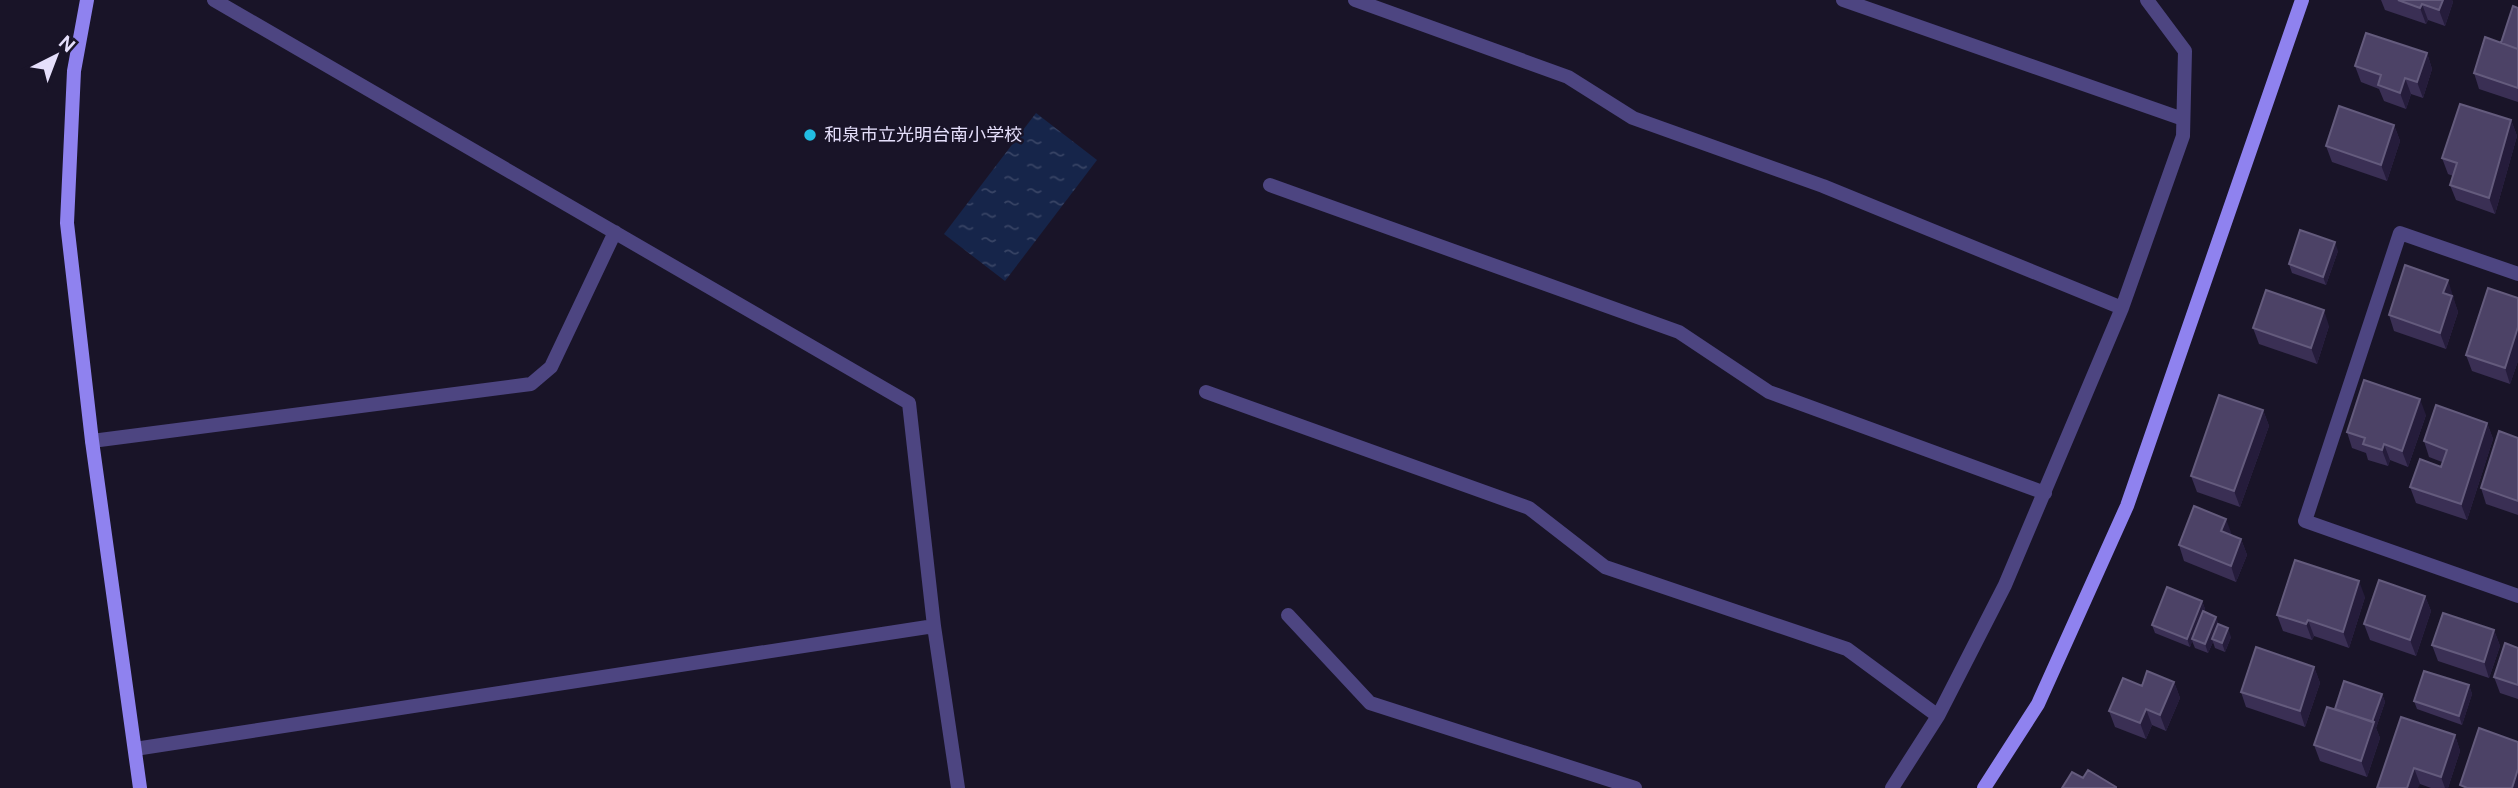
<svg xmlns="http://www.w3.org/2000/svg" width="2518" height="788" font-family="'DM Sans','Noto Sans JP',sans-serif">
<defs>
<pattern id="water-ripples" width="26" height="14" patternUnits="userSpaceOnUse" patternTransform="scale(1.75)"><rect width="26" height="14" fill="#16254a"/><path d="M2 4q2-2 4 0t4 0M15 11q2-2 4 0t4 0" fill="none" stroke="#384465"/></pattern>
</defs>
<rect width="100%" height="100%" fill="#191428"/>
<path fill="url(#water-ripples)" d="M 1036,113 L 1097,160 L 1005,281 L 944,234 Z"/>
<g fill="none" stroke-linecap="round" stroke-linejoin="round">
<path stroke="#4d4581" stroke-width="14" d="M 1355,0 L 1568,77 L 1633,118 L 1823,186 L 2122,308
M 1843,0 L 2183,119
M 1270,185 L 1679,332 L 1769,392 L 2045,493
M 1206,392 L 1529,508 L 1605,567 L 1847,649 L 1938,716
M 1288,615 L 1370,703 L 1635,788
M 1892,788 L 1938,716 L 2005,585 L 2122,308 L 2183,136 L 2185,51 L 2147,0"/>
<path stroke="#4d4581" stroke-width="14" d="M 214,0 L 909,403 L 934,626 L 958,788
M 2518,274 L 2400,233 L 2305,521 L 2518,596
M 92,441 L 531,384 L 551,367 L 615,232
M 135,749 L 934,626"/>
<path stroke="#8f82ef" stroke-width="14" d="M 87,0 L 74,71 L 67,223 L 92,441 L 140,788
M 1984,788 L 2038,704 L 2127,506 L 2302,0"/>
</g>
<path fill="#3a2f54" d="M 2381,0 L 2452,0 L 2453,2 L 2445,26 L 2428,20 L 2426,24 L 2385,10 Z
M 2518,8 L 2518,102 L 2479,89 L 2474,73 L 2501,43 Z
M 2427,53 L 2432,69 L 2423,98 L 2411,94 L 2406,109 L 2384,101 L 2379,89 L 2361,82 L 2355,66 Z
M 2511,120 L 2517,136 L 2495,214 L 2456,200 L 2450,185 L 2453,176 L 2448,174 L 2442,158 Z
M 2394,125 L 2400,141 L 2387,181 L 2332,162 L 2326,146 Z
M 2338,251 L 2326,285 L 2292,273 L 2289,264 Z
M 2454,296 L 2453,298 L 2458,312 L 2446,349 L 2394,331 L 2389,315 Z
M 2518,298 L 2518,361 L 2510,384 L 2472,371 L 2466,355 Z
M 2329,326 L 2317,364 L 2259,344 L 2253,328 Z
M 2263,410 L 2269,426 L 2240,507 L 2197,492 L 2191,476 Z
M 2426,415 L 2408,467 L 2390,460 L 2388,466 L 2368,460 L 2366,453 L 2352,448 L 2347,432 Z
M 2487,423 L 2493,439 L 2467,520 L 2416,503 L 2410,487 L 2441,467 L 2442,462 L 2429,457 L 2424,441 Z
M 2518,438 L 2518,515 L 2486,504 L 2481,488 Z
M 2231,536 L 2241,539 L 2247,555 L 2236,582 L 2184,561 L 2179,545 Z
M 2425,596 L 2431,611 L 2416,656 L 2370,640 L 2364,624 Z
M 2365,597 L 2349,648 L 2314,636 L 2312,640 L 2283,631 L 2277,615 Z
M 2202,601 L 2205,609 L 2204,611 L 2231,637 L 2225,652 L 2215,648 L 2213,642 L 2208,653 L 2195,648 L 2192,641 L 2190,647 L 2155,633 L 2152,625 Z
M 2494,630 L 2500,646 L 2489,678 L 2438,661 L 2432,645 Z
M 2518,648 L 2518,699 L 2500,693 L 2494,677 Z
M 2314,667 L 2320,683 L 2305,727 L 2246,707 L 2241,692 Z
M 2174,682 L 2180,698 L 2166,731 L 2152,725 L 2146,739 L 2115,727 L 2109,711 L 2142,686 Z
M 2469,685 L 2472,694 L 2462,725 L 2417,709 L 2414,701 Z
M 2382,694 L 2385,702 L 2376,728 L 2380,738 L 2367,777 L 2320,761 L 2314,745 L 2335,709 Z
M 2455,735 L 2460,751 L 2448,788 L 2431,788 L 2420,784 L 2377,788 Z"/>
<path fill="#251c3b" d="M 2443,0 L 2452,0 L 2453,2 L 2445,26 L 2439,10 Z
M 2422,4 L 2428,20 L 2426,24 L 2420,8 Z
M 2427,53 L 2432,69 L 2423,98 L 2417,82 Z
M 2405,78 L 2411,94 L 2406,109 L 2400,93 Z
M 2511,120 L 2517,136 L 2495,214 L 2489,198 Z
M 2394,125 L 2400,141 L 2387,181 L 2381,165 Z
M 2335,242 L 2338,251 L 2326,285 L 2323,277 Z
M 2448,280 L 2458,312 L 2446,349 L 2440,333 L 2443,293 Z
M 2324,310 L 2329,326 L 2317,364 L 2311,348 Z
M 2518,327 L 2518,361 L 2510,384 L 2505,368 Z
M 2420,399 L 2426,415 L 2408,467 L 2402,451 Z
M 2263,410 L 2269,426 L 2240,507 L 2234,491 Z
M 2487,423 L 2493,439 L 2467,520 L 2461,504 Z
M 2384,444 L 2390,460 L 2388,466 L 2382,450 Z
M 2226,519 L 2232,535 L 2221,531 Z
M 2241,539 L 2247,555 L 2236,582 L 2231,566 Z
M 2359,581 L 2365,597 L 2349,648 L 2343,632 Z
M 2425,596 L 2431,611 L 2416,656 L 2410,640 Z
M 2202,601 L 2205,609 L 2190,647 L 2187,639 Z
M 2216,617 L 2219,625 L 2212,639 L 2213,642 L 2208,653 L 2205,644 Z
M 2308,620 L 2314,636 L 2312,640 L 2306,624 Z
M 2228,628 L 2231,637 L 2225,652 L 2222,643 Z
M 2494,630 L 2500,646 L 2489,678 L 2484,662 Z
M 2314,667 L 2320,683 L 2305,727 L 2300,711 Z
M 2174,682 L 2180,698 L 2166,731 L 2160,715 Z
M 2469,685 L 2472,694 L 2462,725 L 2459,716 Z
M 2382,694 L 2385,702 L 2376,728 L 2380,738 L 2367,777 L 2361,761 L 2372,722 Z
M 2146,709 L 2152,725 L 2146,739 L 2140,723 Z
M 2455,735 L 2460,751 L 2448,788 L 2445,788 L 2441,777 Z
M 2414,768 L 2420,784 L 2418,788 L 2407,788 Z
M 2518,769 L 2518,788 L 2512,788 Z"/>
<path fill="#4c4266" stroke="#645b7d" stroke-width="2" d="M 2398,0 L 2443,0 L 2439,10 L 2422,4 L 2420,8 Z
M 2513,6 L 2518,8 L 2518,49 L 2501,43 Z
M 2366,33 L 2427,53 L 2417,82 L 2405,78 L 2400,93 L 2378,85 L 2381,75 L 2355,66 Z
M 2485,37 L 2518,49 L 2518,88 L 2474,73 Z
M 2460,104 L 2511,120 L 2489,198 L 2450,185 L 2457,163 L 2442,158 Z
M 2339,106 L 2394,125 L 2381,165 L 2326,146 Z
M 2300,230 L 2335,242 L 2323,277 L 2289,264 Z
M 2405,265 L 2448,280 L 2443,293 L 2452,296 L 2440,333 L 2389,315 Z
M 2488,288 L 2518,298 L 2518,327 L 2505,368 L 2466,355 Z
M 2266,290 L 2324,310 L 2311,348 L 2253,328 Z
M 2364,380 L 2420,399 L 2402,451 L 2384,444 L 2382,450 L 2363,444 L 2365,438 L 2347,432 Z
M 2219,395 L 2263,410 L 2234,491 L 2191,476 Z
M 2436,405 L 2487,423 L 2461,504 L 2410,487 L 2420,459 L 2441,467 L 2447,450 L 2424,441 Z
M 2499,431 L 2518,438 L 2518,501 L 2481,488 Z
M 2194,506 L 2226,519 L 2221,531 L 2241,539 L 2231,566 L 2179,545 Z
M 2295,560 L 2359,581 L 2343,632 L 2308,620 L 2306,624 L 2277,615 Z
M 2379,580 L 2425,596 L 2410,640 L 2364,624 Z
M 2167,587 L 2202,601 L 2187,639 L 2152,625 Z
M 2203,611 L 2216,617 L 2205,644 L 2192,639 Z
M 2443,613 L 2494,630 L 2484,662 L 2432,645 Z
M 2218,624 L 2228,628 L 2222,643 L 2212,639 Z
M 2505,643 L 2518,648 L 2518,685 L 2494,677 Z
M 2256,647 L 2314,667 L 2300,711 L 2241,692 Z
M 2147,671 L 2174,682 L 2160,715 L 2146,709 L 2140,723 L 2109,711 L 2123,678 L 2142,686 Z
M 2424,671 L 2469,685 L 2459,716 L 2414,701 Z
M 2344,681 L 2382,694 L 2372,722 L 2335,709 Z
M 2327,707 L 2374,722 L 2361,761 L 2314,745 Z
M 2401,717 L 2455,735 L 2441,777 L 2414,768 L 2407,788 L 2377,788 Z
M 2479,728 L 2518,742 L 2518,769 L 2512,788 L 2467,788 L 2460,785 Z
M 2088,770 L 2116,787 L 2116,788 L 2062,788 L 2072,772 L 2083,778 Z"/>
<circle fill="#22bde3" stroke="#191428" stroke-width="2.5" cx="810" cy="135" r="7"/>
<g text-anchor="middle" stroke-width="5" stroke-linejoin="round" paint-order="stroke">
<g font-size="18" fill="#e5dffb" stroke="#191428" text-anchor="start">
<text x="824" y="141">和泉市立光明台南小学校</text>
</g>
</g>
<g transform="translate(56 56) rotate(42)" stroke="#191428" stroke-width="5" paint-order="stroke">
<path d="M0-5L12 26L0 18L-12 26Z" fill="#e5dffb"/>
<text y="-10" font-size="19" font-weight="bold" text-anchor="middle" fill="#e5dffb">N</text>
</g>
</svg>
